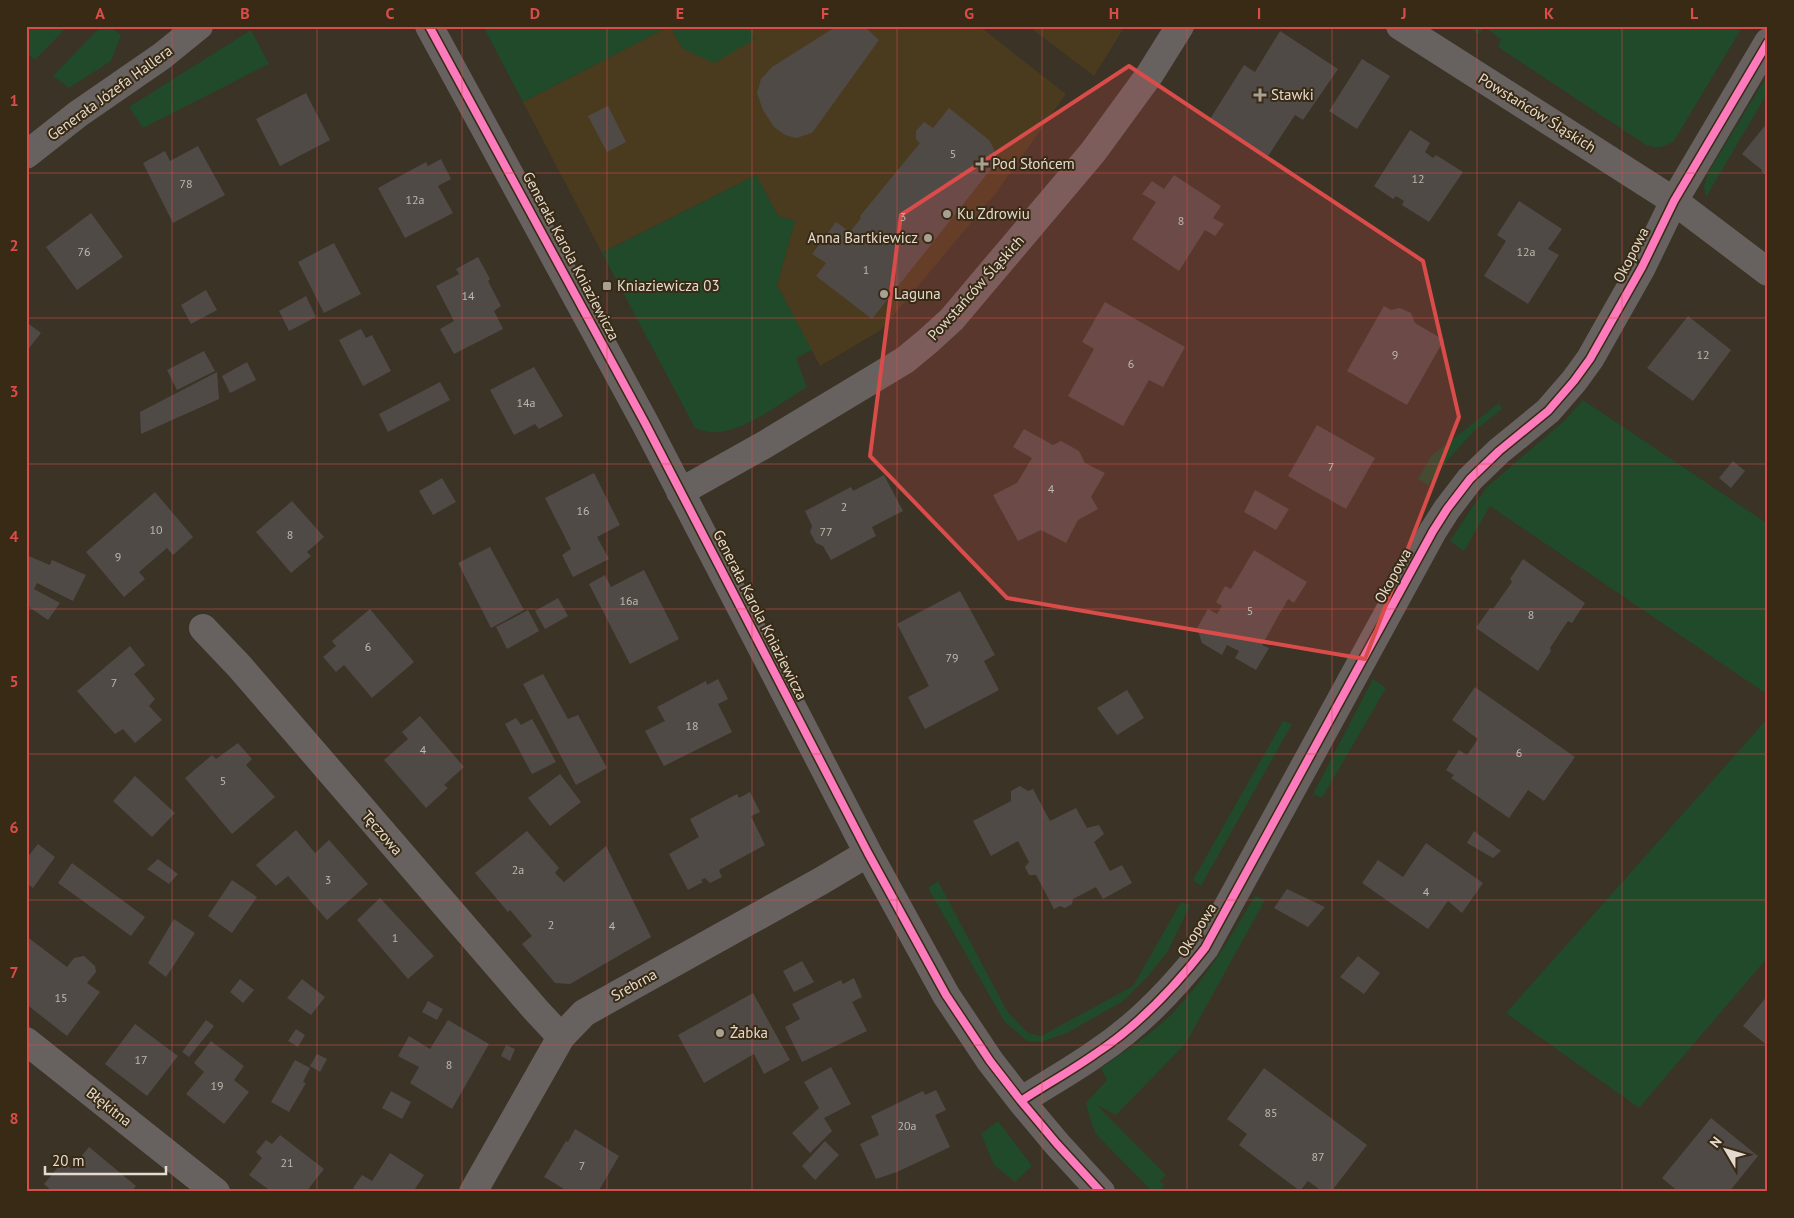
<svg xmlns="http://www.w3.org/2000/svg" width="1794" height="1218" font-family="'PT Sans',sans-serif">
<rect width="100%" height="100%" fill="#3a3326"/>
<path fill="#4a3b1f" d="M 670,26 L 683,49 L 754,39 L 747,26 L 979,26 L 1066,94 L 995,194 L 881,330 L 820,366 L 777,285 L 795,221 L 778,216 L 756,175 L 602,253 L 523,102 Z
M 1028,26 L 1125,26 L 1094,76 Z"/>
<path fill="#214a2a" d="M 26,26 L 68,26 L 35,60 L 26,53 Z
M 101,26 L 109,26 L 121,35 L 111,61 L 69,88 L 53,76 Z
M 483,26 L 747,26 L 755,39 L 714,63 L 683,49 L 670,26 L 523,102 Z
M 1466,26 L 1743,26 L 1674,141 C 1665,147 1657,149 1646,145 L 1498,47 L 1501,39 L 1486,28 L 1478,34 Z
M 251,30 L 269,64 L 143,128 L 129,107 Z
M 1768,74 L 1768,92 L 1706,197 L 1704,186 L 1708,173 Z
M 756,175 L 778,216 L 795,221 L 777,285 L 812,350 L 796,358 L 807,387 C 782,402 740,435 710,432 C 705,432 699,429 695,428 L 602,253 Z
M 1583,400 L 1768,524 L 1768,695 L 1490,506 L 1464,551 L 1450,541 L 1473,506 L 1488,486 L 1565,420 Z
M 1499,403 L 1502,409 L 1474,431 L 1451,456 L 1428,485 L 1418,479 L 1431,456 Z
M 1373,679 L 1386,688 L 1322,798 L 1313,794 Z
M 1768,718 L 1768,957 L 1639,1108 L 1506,1013 Z
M 1283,721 L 1292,724 L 1201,886 L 1193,880 Z
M 938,881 L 1007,1011 L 1028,1033 L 1041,1036 L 1133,986 L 1181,902 L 1190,905 L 1168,951 L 1149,975 L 1123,1001 L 1067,1033 L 1041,1042 L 1027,1041 L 1004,1021 L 928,888 Z
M 1255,896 L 1265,900 L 1186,1043 L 1116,1115 L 1097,1105 L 1166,1175 L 1160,1181 L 1164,1185 L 1159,1192 L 1153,1192 L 1096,1134 L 1090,1119 L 1086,1103 L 1107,1080 L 1101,1068 C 1128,1049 1157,1031 1179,1006 C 1210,973 1232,934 1255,896 Z
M 998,1121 L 1032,1166 L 1015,1182 L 994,1165 L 981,1134 Z"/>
<path fill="#504a47" d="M 837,26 L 864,26 L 879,40 L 812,133 L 796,138 L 785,135 L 774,127 L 763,110 L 757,93 L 761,79 L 772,67 Z
M 1280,31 L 1338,69 L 1303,120 L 1295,115 L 1268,156 L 1210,119 L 1244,65 L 1255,72 Z
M 1362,59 L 1390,76 L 1357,129 L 1329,111 Z
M 306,93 L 330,140 L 280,166 L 256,119 Z
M 608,106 L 626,142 L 607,152 L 588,116 Z
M 949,108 L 989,140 L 994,149 L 995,159 L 991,169 L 872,319 L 816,276 L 826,263 L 812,254 L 836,222 L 850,232 L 861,218 L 860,216 L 920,143 L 916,139 L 916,131 L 924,122 L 933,128 Z
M 1768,122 L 1768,177 L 1761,171 L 1762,170 L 1742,154 Z
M 1410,130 L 1430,143 L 1425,152 L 1433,158 L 1436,155 L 1463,172 L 1429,222 L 1402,205 L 1404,201 L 1396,196 L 1393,199 L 1374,186 Z
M 198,146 L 225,195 L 173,223 L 143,163 L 165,151 L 170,161 Z
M 441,159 L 451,179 L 438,186 L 453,213 L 405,238 L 378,188 L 426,162 L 428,166 Z
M 1174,175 L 1221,206 L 1213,218 L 1224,224 L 1215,236 L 1205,230 L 1179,271 L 1132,239 L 1156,202 L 1142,194 L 1152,181 L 1164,189 Z
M 1519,201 L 1562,229 L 1548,249 L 1559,255 L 1528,304 L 1484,276 L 1506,241 L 1497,235 Z
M 91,213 L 123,257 L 77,290 L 46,247 Z
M 334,243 L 361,294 L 324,313 L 298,262 Z
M 478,257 L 490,279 L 488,281 L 501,306 L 494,311 L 503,329 L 454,354 L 440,329 L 454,321 L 436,286 L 459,274 L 456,269 Z
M 206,290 L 217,310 L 191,324 L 181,305 Z
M 306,296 L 316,317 L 289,331 L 279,311 Z
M 1105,302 L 1185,347 L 1163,387 L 1149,380 L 1123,426 L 1068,396 L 1094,349 L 1082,342 Z
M 1384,306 L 1391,310 L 1400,308 L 1411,313 L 1415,323 L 1444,340 L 1407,405 L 1347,371 Z
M 1688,316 L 1731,350 L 1693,401 L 1647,368 Z
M 26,322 L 41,333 L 26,352 Z
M 361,329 L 366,338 L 372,335 L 391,371 L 363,386 L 339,340 Z
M 204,351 L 215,371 L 177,390 L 167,370 Z
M 247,362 L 256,380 L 230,393 L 222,376 Z
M 534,367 L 563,416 L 539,429 L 535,424 L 514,435 L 490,390 Z
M 217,372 L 219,399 L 141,434 L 140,412 Z
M 440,382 L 450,400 L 388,432 L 379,414 Z
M 1317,425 L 1375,458 L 1346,509 L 1288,476 Z
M 1024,429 L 1053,445 L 1061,441 L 1079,451 L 1085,463 L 1105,473 L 1091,497 L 1098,509 L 1078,520 L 1066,543 L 1041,530 L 1018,541 L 993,495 L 1017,483 L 1032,458 L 1013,447 Z
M 1733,461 L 1745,471 L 1731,488 L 1719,478 Z
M 594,473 L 620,525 L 597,537 L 609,559 L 573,577 L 562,555 L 571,549 L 545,498 Z
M 884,475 L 903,511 L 872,527 L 876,536 L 831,560 L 823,546 L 816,543 L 810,532 L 812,526 L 805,511 L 851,487 L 853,491 Z
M 442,478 L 456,502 L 433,515 L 419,491 Z
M 1255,490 L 1289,509 L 1276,530 L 1244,512 Z
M 155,492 L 193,537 L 173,555 L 167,548 L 139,572 L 145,579 L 124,597 L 86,552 Z
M 292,501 L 324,537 L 307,552 L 311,556 L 291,573 L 256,532 Z
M 490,547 L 524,610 L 491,628 L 458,563 Z
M 1254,550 L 1307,582 L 1294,603 L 1288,599 L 1262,645 L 1269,648 L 1256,670 L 1235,658 L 1239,651 L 1227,645 L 1222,655 L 1202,643 L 1197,628 L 1208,609 L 1217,614 L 1222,606 L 1216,602 L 1225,586 L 1231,589 Z
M 26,555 L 50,565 L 52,560 L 86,575 L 73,601 L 37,583 L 34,589 L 60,603 L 48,620 L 26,605 Z
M 1523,559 L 1585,603 L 1572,623 L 1568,621 L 1550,648 L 1551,651 L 1538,671 L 1476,628 L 1490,608 L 1493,609 L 1512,582 L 1510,579 Z
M 644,570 L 679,639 L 630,664 L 589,584 L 605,575 L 611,587 Z
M 960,591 L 995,655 L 984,661 L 999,690 L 925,729 L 908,697 L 929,686 L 897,624 Z
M 558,598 L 568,616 L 545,629 L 535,611 Z
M 370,609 L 414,662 L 372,698 L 344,665 L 336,672 L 323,657 L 336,646 L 332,641 Z
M 528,610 L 539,631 L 507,649 L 496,627 Z
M 130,646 L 145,665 L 134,674 L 155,699 L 149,706 L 162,720 L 135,743 L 123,729 L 115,734 L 77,691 Z
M 543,674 L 568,719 L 578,715 L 607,768 L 576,785 L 523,684 Z
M 718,679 L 728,699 L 718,704 L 732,732 L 664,766 L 645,731 L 665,721 L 657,707 L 706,681 L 707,685 Z
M 1475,687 L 1575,757 L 1544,801 L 1528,790 L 1509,818 L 1451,778 L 1454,775 L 1446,770 L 1459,750 L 1467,755 L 1478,739 L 1452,720 Z
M 1127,690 L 1144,718 L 1117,735 L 1097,708 Z
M 420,716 L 464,767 L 444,785 L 448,788 L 426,808 L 384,760 L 408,739 L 402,732 Z
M 516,718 L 521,725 L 532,719 L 556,762 L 532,774 L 505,724 Z
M 238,743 L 252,759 L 246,765 L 275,797 L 232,834 L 185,778 L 212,755 L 216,759 Z
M 560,774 L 581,802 L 550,826 L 528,798 Z
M 135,776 L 175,813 L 152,837 L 113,801 Z
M 1020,786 L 1028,791 L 1033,789 L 1050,821 L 1076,808 L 1087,828 L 1099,825 L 1104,834 L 1094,842 L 1110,871 L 1122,865 L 1132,883 L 1103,899 L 1096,887 L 1073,899 L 1072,904 L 1065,908 L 1060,906 L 1054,909 L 1036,875 L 1029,875 L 1025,867 L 1029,862 L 1018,841 L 991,856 L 973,821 L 1011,801 L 1011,791 Z
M 750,792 L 760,812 L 751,816 L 765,845 L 719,870 L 722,877 L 710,883 L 705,878 L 701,880 L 703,882 L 688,890 L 669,854 L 699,837 L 690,819 L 737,794 L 739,798 Z
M 296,830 L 315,853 L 329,840 L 368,884 L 327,920 L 288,876 L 276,886 L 256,865 Z
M 527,831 L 559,868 L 555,873 L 564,882 L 606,846 L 651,937 L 570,984 L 555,983 L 522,944 L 532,936 L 510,910 L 508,912 L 475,873 Z
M 1474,831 L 1501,851 L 1493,858 L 1467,843 Z
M 1426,843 L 1483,883 L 1462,913 L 1448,901 L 1428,929 L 1362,883 L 1378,860 L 1403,877 Z
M 38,844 L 55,857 L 33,888 L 26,883 L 26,859 Z
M 158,859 L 178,874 L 169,884 L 147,869 Z
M 72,863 L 145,917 L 131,936 L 58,883 Z
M 232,880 L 257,897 L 232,933 L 208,916 Z
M 1287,889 L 1325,907 L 1308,927 L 1274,908 Z
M 380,898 L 434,956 L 408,979 L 357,920 Z
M 174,919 L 195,933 L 166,977 L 148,963 Z
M 26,936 L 67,967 L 74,958 L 84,956 L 95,966 L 96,972 L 87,983 L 100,992 L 67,1036 L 26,1004 Z
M 1358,956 L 1380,973 L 1364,994 L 1340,977 Z
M 802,961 L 814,982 L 794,992 L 783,971 Z
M 854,978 L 862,997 L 852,1002 L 867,1031 L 802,1062 L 785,1027 L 800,1019 L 792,1004 L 841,980 L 843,984 Z
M 240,979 L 254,990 L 243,1003 L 230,992 Z
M 302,979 L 325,997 L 311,1015 L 287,998 Z
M 753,993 L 790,1060 L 764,1074 L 754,1054 L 704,1083 L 678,1035 Z
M 1768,995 L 1768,1046 L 1743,1026 Z
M 428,1001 L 443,1009 L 437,1020 L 422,1012 Z
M 206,1020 L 214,1026 L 189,1057 L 182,1052 Z
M 448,1020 L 489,1044 L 452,1109 L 410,1083 L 419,1067 L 398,1056 L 409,1036 L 430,1049 Z
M 135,1024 L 178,1056 L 147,1096 L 105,1064 Z
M 296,1029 L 305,1035 L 298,1047 L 288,1041 Z
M 211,1041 L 244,1066 L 234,1080 L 249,1092 L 224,1124 L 186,1094 L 204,1072 L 194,1063 Z
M 506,1045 L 515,1049 L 510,1061 L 501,1056 Z
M 317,1054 L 327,1059 L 320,1072 L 310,1066 Z
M 295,1060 L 310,1068 L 303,1082 L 306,1083 L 289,1112 L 271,1102 Z
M 831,1067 L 851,1104 L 824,1118 L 832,1131 L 810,1153 L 792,1133 L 819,1108 L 804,1082 Z
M 1264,1068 L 1367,1145 L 1331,1192 L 1323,1192 L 1308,1181 L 1300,1191 L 1239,1145 L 1247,1134 L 1227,1119 Z
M 936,1090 L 946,1110 L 935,1115 L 950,1147 L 897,1172 L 876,1179 L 860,1144 L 879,1135 L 871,1116 L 923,1091 L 925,1095 Z
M 391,1091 L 411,1102 L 402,1119 L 382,1108 Z
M 1711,1118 L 1758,1156 L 1729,1192 L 1679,1192 L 1662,1178 Z
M 575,1129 L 619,1156 L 598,1192 L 569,1192 L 544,1177 L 566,1141 L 568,1142 Z
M 280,1135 L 324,1169 L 306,1192 L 272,1192 L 249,1175 L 262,1158 L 256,1152 L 266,1140 L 272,1144 Z
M 825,1141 L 839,1155 L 815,1180 L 802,1166 Z
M 89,1147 L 136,1186 L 131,1192 L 53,1192 L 44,1184 L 63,1161 L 71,1169 Z
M 390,1153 L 424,1175 L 413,1192 L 359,1192 L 353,1188 L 362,1175 L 372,1181 Z"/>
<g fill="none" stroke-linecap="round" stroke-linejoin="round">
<path stroke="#676260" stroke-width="28" d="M 429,26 L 645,423 L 868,853 L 946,995 L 990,1061 L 1021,1101 L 1057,1144 L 1101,1192
M 1400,26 L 1674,201 L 1768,272
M 26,155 L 78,114 L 162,56 L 199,26
M 680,492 L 764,445 L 905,360 L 928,341 L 952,319 L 1093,152 L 1150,74 L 1180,26
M 203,628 L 240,667 L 535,1009 L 561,1037
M 26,1041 L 216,1192
M 1021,1101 C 1045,1085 1071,1071 1095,1054 C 1138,1026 1173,989 1205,948 L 1433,531 L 1447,509 L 1470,479 L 1499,451 L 1548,411 L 1574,381 L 1590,359 L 1642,267 L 1674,201 L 1768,42
M 473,1192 L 561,1037 L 584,1013 L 821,881 L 868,853"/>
<g stroke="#382a14" stroke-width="11">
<path id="cycleway" d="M 429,26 L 645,423 L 868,853 L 946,995 L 990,1061 L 1021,1101 L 1057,1144 L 1101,1192
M 1021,1101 C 1045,1085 1071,1071 1095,1054 C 1138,1026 1173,989 1205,948 L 1433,531 L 1447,509 L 1470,479 L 1499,451 L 1548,411 L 1574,381 L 1590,359 L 1642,267 L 1674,201 L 1768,42"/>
</g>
<use href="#cycleway" stroke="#fd7abc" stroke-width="8"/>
</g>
<path fill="#d94c49" fill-opacity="0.2" stroke="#d94c49" stroke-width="4" stroke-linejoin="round" d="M 1129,66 L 1423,261 L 1459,417 L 1365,659 L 1007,598 L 870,456 L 901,215 Z"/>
<path fill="none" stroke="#d94c49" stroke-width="1" stroke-opacity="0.55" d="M 172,26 L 172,1192M 317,26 L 317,1192M 462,26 L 462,1192M 607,26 L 607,1192M 752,26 L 752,1192M 897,26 L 897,1192M 1042,26 L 1042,1192M 1187,26 L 1187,1192M 1332,26 L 1332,1192M 1477,26 L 1477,1192M 1622,26 L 1622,1192M 26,173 L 1768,173M 26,318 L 1768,318M 26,464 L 1768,464M 26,609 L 1768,609M 26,754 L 1768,754M 26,900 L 1768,900M 26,1045 L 1768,1045"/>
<g fill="#a8a093" stroke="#382a14" stroke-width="2">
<path d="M1257.5 87.5h5v5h5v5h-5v5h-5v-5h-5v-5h5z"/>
<path d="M979.5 156.5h5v5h5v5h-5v5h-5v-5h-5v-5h5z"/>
<circle cx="947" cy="214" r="5"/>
<circle cx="928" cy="238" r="5"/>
<rect x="602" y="281" width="10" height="10" rx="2.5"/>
<circle cx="884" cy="294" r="5"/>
<circle cx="720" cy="1033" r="5"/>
</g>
<g text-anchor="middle" stroke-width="4" stroke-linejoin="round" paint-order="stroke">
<g font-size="12" fill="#bfb7ac">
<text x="953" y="158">5</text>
<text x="1418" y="183">12</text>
<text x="186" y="188">78</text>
<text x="415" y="204">12a</text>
<text x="903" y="221">3</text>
<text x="1181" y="225">8</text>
<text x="84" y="256">76</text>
<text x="1526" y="256">12a</text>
<text x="866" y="274">1</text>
<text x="468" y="300">14</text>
<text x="1395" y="359">9</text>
<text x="1703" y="359">12</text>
<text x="1131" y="368">6</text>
<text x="526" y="407">14a</text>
<text x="1331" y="471">7</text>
<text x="1051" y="493">4</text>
<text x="844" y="511">2</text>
<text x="583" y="515">16</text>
<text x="156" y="534">10</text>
<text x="826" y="536">77</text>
<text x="290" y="539">8</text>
<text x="118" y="561">9</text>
<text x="629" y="605">16a</text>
<text x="1250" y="615">5</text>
<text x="1531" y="619">8</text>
<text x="368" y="651">6</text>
<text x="952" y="662">79</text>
<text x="114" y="687">7</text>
<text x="692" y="730">18</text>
<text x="423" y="754">4</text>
<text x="1519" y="757">6</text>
<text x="223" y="785">5</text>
<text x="518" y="874">2a</text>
<text x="328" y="884">3</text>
<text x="1426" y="896">4</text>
<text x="551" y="929">2</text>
<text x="612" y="930">4</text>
<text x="395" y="942">1</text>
<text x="61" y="1002">15</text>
<text x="141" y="1064">17</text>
<text x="449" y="1069">8</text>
<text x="217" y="1090">19</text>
<text x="1271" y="1117">85</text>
<text x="907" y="1130">20a</text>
<text x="1318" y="1161">87</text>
<text x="287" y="1167">21</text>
<text x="582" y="1170">7</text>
</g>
<g font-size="15" fill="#e4dbce" stroke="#382a14">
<text transform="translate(110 93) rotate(-36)" y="5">Generała Józefa Hallera</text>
<text transform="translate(1537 113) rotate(32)" y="5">Powstańców Śląskich</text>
<text transform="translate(1631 255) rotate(-63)" y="5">Okopowa</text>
<text transform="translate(571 256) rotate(62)" y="5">Generała Karola Kniaziewicza</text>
<text transform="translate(976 288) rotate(-48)" y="5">Powstańców Śląskich</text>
<text transform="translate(1393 576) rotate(-61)" y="5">Okopowa</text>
<text transform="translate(760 615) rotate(63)" y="5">Generała Karola Kniaziewicza</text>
<text transform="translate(382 833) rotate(49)" y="5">Tęczowa</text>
<text transform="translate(1197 930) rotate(-58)" y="5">Okopowa</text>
<text transform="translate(634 985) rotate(-29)" y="5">Srebrna</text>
<text transform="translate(109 1107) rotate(38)" y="5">Błękitna</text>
</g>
<g font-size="15" fill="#e4dbce" stroke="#382a14" text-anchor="start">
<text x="1271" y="100">Stawki</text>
<text x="992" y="169">Pod Słońcem</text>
<text x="957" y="219">Ku Zdrowiu</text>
<text x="918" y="243" text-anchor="end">Anna Bartkiewicz</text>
<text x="617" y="291">Kniaziewicza 03</text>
<text x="894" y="299">Laguna</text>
<text x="730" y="1038">Żabka</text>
</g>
</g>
<rect width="1794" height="1218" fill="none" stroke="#382a14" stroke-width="55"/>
<g transform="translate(1726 1150) rotate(308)" stroke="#382a14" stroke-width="4" paint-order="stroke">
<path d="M0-4L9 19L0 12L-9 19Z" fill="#e4dbce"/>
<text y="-8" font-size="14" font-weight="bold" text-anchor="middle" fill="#e4dbce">N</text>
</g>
<path d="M45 1166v8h121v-8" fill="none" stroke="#e4dbce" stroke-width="2.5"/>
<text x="52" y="1166" font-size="15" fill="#e4dbce" stroke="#382a14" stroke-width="4" paint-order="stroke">20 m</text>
<rect x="28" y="28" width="1738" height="1162" fill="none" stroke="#d94c49" stroke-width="2"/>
<g font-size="16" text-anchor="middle" font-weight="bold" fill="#d94c49">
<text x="100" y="19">A</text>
<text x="245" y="19">B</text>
<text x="390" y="19">C</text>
<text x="535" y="19">D</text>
<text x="680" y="19">E</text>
<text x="825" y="19">F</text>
<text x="969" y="19">G</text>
<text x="1114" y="19">H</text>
<text x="1259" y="19">I</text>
<text x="1404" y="19">J</text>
<text x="1549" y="19">K</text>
<text x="1694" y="19">L</text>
<text x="14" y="106">1</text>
<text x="14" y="251">2</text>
<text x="14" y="397">3</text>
<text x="14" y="542">4</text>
<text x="14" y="687">5</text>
<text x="14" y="833">6</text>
<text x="14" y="978">7</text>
<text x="14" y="1124">8</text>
</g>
</svg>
